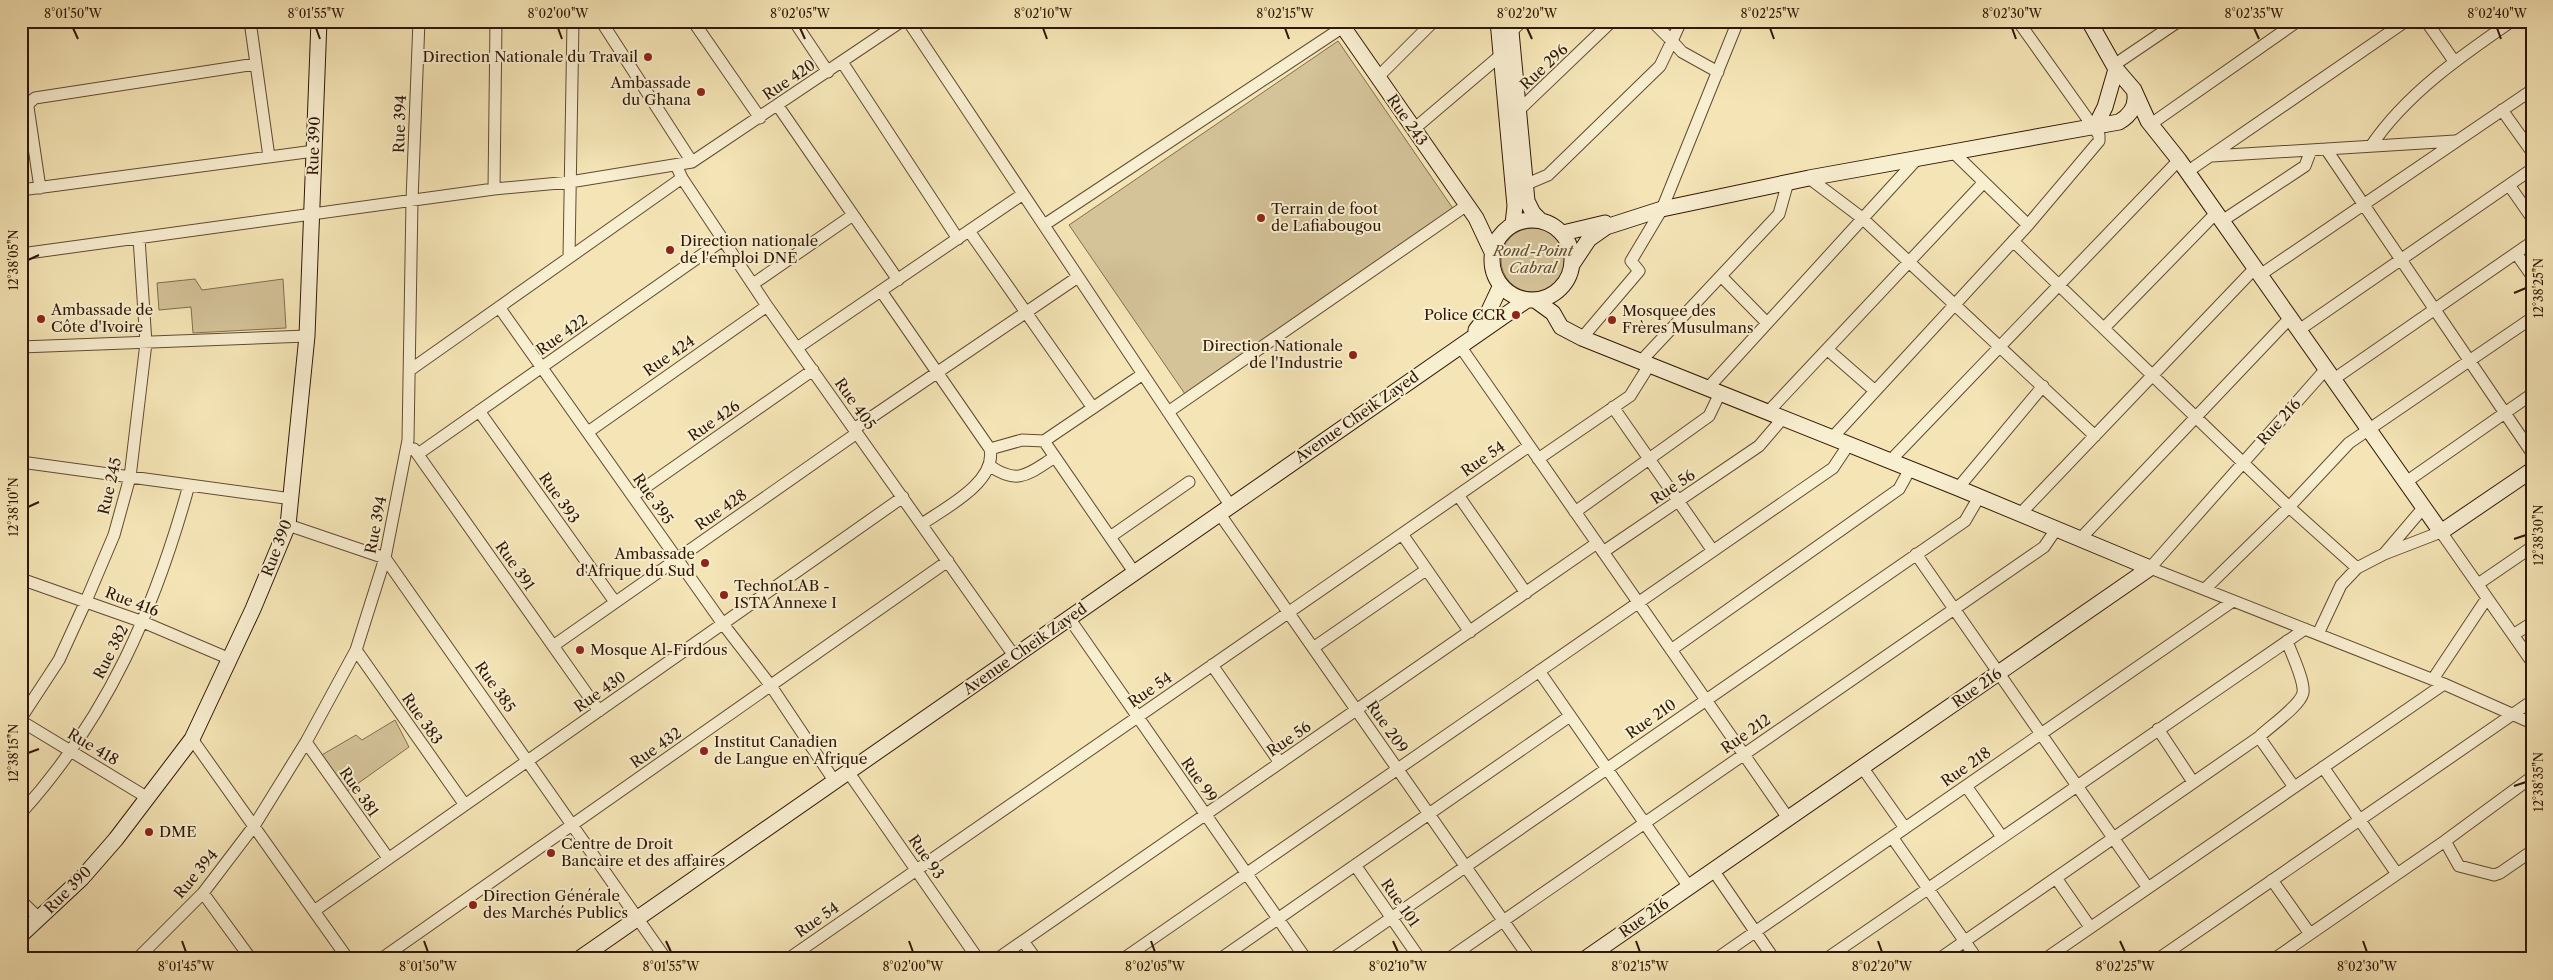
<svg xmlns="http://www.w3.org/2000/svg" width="2553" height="980" font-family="'Libre Caslon Text',serif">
<rect width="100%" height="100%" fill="#f5e5b6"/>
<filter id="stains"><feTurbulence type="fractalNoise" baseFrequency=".004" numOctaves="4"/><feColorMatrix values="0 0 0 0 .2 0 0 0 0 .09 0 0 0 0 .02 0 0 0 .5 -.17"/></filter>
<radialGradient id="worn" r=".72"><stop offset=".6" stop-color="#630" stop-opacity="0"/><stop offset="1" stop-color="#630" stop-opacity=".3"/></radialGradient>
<path fill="#d4c298" stroke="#826d4e" d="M 1338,41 L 1454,210 L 1185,394 L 1069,225 Z
M1501 260a32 32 0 1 1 64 0a32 32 0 1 1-64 0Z
M 195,279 L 202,290 L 283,279 L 286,328 L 193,333 L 191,307 L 159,310 L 157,283 Z
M 395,720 L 409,747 L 346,792 L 320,756 L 356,735 L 362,740 Z"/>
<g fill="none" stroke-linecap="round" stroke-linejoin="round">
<g stroke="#614b30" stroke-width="13">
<path id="street" d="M 250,21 L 269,157
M 601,21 L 692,162
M 693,21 L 760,118
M 794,21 L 828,72
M 908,21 L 1230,505
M 1681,21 L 1672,41 L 1682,52 L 1718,72
M 2426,21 L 2454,61
M 1506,34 L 1511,32 L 1522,21
M 842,62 L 958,239
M 2114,65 L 2179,21
M 1378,77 L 1434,21
M 778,106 L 898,280
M 2502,110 L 2532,152
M 1517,112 L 1612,21
M 2151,124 L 2298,21
M 1414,129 L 1501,55
M 2371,146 C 2406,94 2461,56 2512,21
M 2326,149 L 2532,453
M 1953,152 L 2028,225
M 2212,156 L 2455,141
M 676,165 L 682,178 L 767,306 L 1015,657
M 2187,172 L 2406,21
M 1809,178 L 1862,218 L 2095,436
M 2509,185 L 2532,218
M 1520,187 L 1548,175 L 1660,66 L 1672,41 L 1652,21
M 40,188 L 28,107 L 29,103 L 35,98 L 256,64
M 494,189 L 496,21
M 21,190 L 314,151
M 2222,221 L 2305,166 L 2311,150
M 1044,225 L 1343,27 L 1349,21
M 969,231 L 1093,408
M 2013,241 L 2289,507 L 2357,568
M 2516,253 L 2532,276
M 21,254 L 494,189 L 570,182 L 692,162 L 902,21
M 569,257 L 573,21
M 2260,275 L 2532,90
M 1721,276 L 1767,323
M 753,284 L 853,215
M 881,291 L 990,449 C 997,482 945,508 922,524
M 499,307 L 723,624 L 771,686 L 835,782
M 2104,328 L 2216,213
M 2299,330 L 2532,169
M 1582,338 L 1639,271 L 1631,261 L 1662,209 L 1738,21
M 1460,346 L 1788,818
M 21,347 L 307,336
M 797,348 L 1023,194
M 1827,349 L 1875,391
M 1641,361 L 1779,214 L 1788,182
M 2326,369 L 2150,568 L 2444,684 L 2532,723
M 410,370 L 682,178
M 2334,379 L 2532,242
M 1708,388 L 1917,159
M 1613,407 L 1713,551
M 479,411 L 615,602
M 1168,412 L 1467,205
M 1768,412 L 1984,182
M 854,429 L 1078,277
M 588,432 L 767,306
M 1832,438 L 2028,225 L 2099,141 L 2099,135 L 2018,21
M 1044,441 L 1134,572
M 414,449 L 599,711
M 990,449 L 1022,440 L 1044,441 L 1143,374
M 418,454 L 723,240
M 1538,459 L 1630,396 L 1650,364
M 1890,461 L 2179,160
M 21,462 L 292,499
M 990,466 C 1019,486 1029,473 1055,457
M 2406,482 L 2532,394
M 1958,488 L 2043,386
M 1458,495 L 1526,593
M 633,496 L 813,370
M 1575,512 L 1709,416 L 1720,393
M 1219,513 L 1530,959
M 2021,513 L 2255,268
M 288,525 L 385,558 L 666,959
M 1402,534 L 1470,632
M 1110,537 L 1189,482
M 2081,538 L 2290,318
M 1603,552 L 1759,446 L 1783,418
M 1916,554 L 2148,888
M 2384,554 L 2441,532 L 2532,662
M 21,579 L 143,622 L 230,659
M 2478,584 L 2532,547
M 2205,589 L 2289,507 L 2349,443 L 2532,318
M 1069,618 L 1306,959
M 2318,634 L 2341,585 L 2357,568 L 2384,554 L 2424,507
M 2513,635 L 2532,623
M 553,646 L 857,433
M 1313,648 L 1426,570
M 356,650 L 465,805
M 1671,650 L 1899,489 L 1910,469
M 1212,665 L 1280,763
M 1539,671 L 1689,887
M 2433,679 L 2487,598
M 21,718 L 59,660 L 86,601 L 114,535 L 130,477 L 146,343 L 139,238
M 21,721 L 148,798
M 2158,729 L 2193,782
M 2259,737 L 2294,787
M 192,739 L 348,959
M 306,742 L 388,858
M 1862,767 L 1905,828
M 2323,767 L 2397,874
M 849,773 L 978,959
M 1966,786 L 2002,837
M 21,813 C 108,717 155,608 189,485
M 1892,837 L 1977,959
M 2445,841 L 2459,866 L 2494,875 L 2500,873 L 2532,851
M 1355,865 L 1420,959
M 1713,870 L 1774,959
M 2056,878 L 2090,927
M 2272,880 L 2310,934
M 203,893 L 251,959
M 21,901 L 39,918
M 314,911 L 903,497
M 1023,941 L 1036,959
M 21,950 L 27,959
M 137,959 L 203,893 L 254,826 L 306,742 L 356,650 L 385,558 L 408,440 L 412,200 L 419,21
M 381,959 L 948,561
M 788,959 L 1529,446
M 997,959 L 1597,543
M 1123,959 L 1833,468 L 1849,444
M 1220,959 L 1570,716
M 1332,959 L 1965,521 L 1979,497
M 1448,959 L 2044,547 L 2057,528
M 1716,959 L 2233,601
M 1826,959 L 2305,629
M 1939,959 L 2259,737 C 2269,727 2300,706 2303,693 C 2305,681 2291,653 2287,641
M 2045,959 L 2444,684
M 2158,959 L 2532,701
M 2274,959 L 2445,841 L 2532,777"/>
</g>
<g stroke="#301804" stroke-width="17">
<path id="secondary" d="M 1339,21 L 1476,218 L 1492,252
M 1498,21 L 1515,206 L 1513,224
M 1510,21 L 1527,201 L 1533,213 L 1540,220
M 2089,21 L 2116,69 L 2134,90 L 2148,121 L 2179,160 L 2441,532 L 2532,470
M 2096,125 L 2105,107 L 2116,69
M1492 260a40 40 0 1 1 80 0a40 40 0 1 1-80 0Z
M 1563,233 L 1605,223
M 1573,263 L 1589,239 L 1606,227 L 1662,209 L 1809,178 L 2119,122 C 2131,115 2138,104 2134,90
M 1535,300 L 1553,313 L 1561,327 L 1582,338 L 1958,488 L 2150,568
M 1476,330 L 1486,317 L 1501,285
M 21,935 L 82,878 L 116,839 L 192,739 L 253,609 L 288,525 L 307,336 L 319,21
M 579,959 L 1527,300
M 1585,959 L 2150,568"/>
</g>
<use href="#street" stroke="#f8eed0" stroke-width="11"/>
<use href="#secondary" stroke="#f8eed0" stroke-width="15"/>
</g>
<path fill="none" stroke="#301804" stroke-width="2" d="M 73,28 L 78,39M 316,28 L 320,39M 558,28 L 562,39M 800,28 L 805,39M 1043,28 L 1047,39M 1285,28 L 1289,39M 1527,28 L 1532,39M 1770,28 L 1774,39M 2012,28 L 2016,39M 2254,28 L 2259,39M 2497,28 L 2501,39M 28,260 L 39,255M 2514,293 L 2526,288M 28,507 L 39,502M 2514,539 L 2526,535M 28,753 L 39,749M 2514,786 L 2526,782M 182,941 L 186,952M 424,941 L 428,952M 666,941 L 671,952M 909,941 L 913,952M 1151,941 L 1155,952M 1393,941 L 1398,952M 1636,941 L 1640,952M 1878,941 L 1882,952M 2120,941 L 2125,952M 2363,941 L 2367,952"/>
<g fill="#8f2418" stroke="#f8eed0" stroke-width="2">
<circle cx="648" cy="57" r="5"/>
<circle cx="701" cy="92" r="5"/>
<circle cx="1261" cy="218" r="5"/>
<circle cx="670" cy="250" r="5"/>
<circle cx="1516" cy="315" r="5"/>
<circle cx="41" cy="319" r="5"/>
<circle cx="1612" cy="320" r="5"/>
<circle cx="1353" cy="355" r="5"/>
<circle cx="705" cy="563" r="5"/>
<circle cx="724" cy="595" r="5"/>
<circle cx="580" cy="650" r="5"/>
<circle cx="704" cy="751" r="5"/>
<circle cx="149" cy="832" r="5"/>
<circle cx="551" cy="853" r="5"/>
<circle cx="473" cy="905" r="5"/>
</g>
<g text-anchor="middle" stroke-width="4" stroke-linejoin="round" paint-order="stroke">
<g font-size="15" fill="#301804" stroke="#f8eed0" text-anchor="start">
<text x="638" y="62" text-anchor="end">Direction Nationale du Travail</text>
<text x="691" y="88" text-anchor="end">Ambassade<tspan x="691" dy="17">du Ghana</tspan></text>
<text x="1271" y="214">Terrain de foot<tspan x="1271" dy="17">de Lafiabougou</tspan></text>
<text x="680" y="246">Direction nationale<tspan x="680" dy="17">de l'emploi DNE</tspan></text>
<text x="51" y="315">Ambassade de<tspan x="51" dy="17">Côte d'Ivoire</tspan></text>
<text x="1622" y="316">Mosquee des<tspan x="1622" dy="17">Frères Musulmans</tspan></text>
<text x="1506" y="320" text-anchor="end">Police CCR</text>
<text x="1343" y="351" text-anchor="end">Direction Nationale<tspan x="1343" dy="17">de l'Industrie</tspan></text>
<text x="695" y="559" text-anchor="end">Ambassade<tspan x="695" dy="17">d'Afrique du Sud</tspan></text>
<text x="734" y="591">TechnoLAB -<tspan x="734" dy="17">ISTA Annexe I</tspan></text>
<text x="590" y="655">Mosque Al-Firdous</text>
<text x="714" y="747">Institut Canadien<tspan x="714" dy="17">de Langue en Afrique</tspan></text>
<text x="159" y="837">DME</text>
<text x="561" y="849">Centre de Droit<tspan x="561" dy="17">Bancaire et des affaires</tspan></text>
<text x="483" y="901">Direction Générale<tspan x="483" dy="17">des Marchés Publics</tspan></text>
</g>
<g font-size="15" fill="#301804" stroke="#f8eed0">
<text transform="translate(1544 67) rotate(-43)" y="5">Rue 296</text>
<text transform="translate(789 80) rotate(-34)" y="5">Rue 420</text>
<text transform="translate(1407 120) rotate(55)" y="5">Rue 243</text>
<text transform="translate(400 124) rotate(-88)" y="5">Rue 394</text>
<text transform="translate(314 146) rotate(-88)" y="5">Rue 390</text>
<text transform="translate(562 335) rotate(-35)" y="5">Rue 422</text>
<text transform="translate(669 356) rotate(-35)" y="5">Rue 424</text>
<text transform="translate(855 404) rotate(55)" y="5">Rue 405</text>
<text transform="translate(1357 417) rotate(-35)" y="5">Avenue Cheik Zayed</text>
<text transform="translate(714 421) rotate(-35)" y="5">Rue 426</text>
<text transform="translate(2279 422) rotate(-48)" y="5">Rue 216</text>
<text transform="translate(1483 459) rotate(-35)" y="5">Rue 54</text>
<text transform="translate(110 486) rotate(-77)" y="5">Rue 245</text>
<text transform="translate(1673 487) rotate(-34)" y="5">Rue 56</text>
<text transform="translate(559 498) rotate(55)" y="5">Rue 393</text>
<text transform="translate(653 499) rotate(55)" y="5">Rue 395</text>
<text transform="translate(721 510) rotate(-35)" y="5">Rue 428</text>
<text transform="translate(376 525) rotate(-79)" y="5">Rue 394</text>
<text transform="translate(277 548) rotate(-69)" y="5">Rue 390</text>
<text transform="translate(515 566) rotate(55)" y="5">Rue 391</text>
<text transform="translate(132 602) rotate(21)" y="5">Rue 416</text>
<text transform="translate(1025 649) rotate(-35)" y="5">Avenue Cheik Zayed</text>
<text transform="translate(111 652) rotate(-63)" y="5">Rue 382</text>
<text transform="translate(495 687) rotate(55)" y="5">Rue 385</text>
<text transform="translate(1977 688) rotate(-35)" y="5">Rue 216</text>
<text transform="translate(1150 690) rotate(-35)" y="5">Rue 54</text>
<text transform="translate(600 692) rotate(-35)" y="5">Rue 430</text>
<text transform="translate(422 719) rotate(55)" y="5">Rue 383</text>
<text transform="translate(1651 719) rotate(-35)" y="5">Rue 210</text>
<text transform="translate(1387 727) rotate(55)" y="5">Rue 209</text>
<text transform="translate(1746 734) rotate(-35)" y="5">Rue 212</text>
<text transform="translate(1289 739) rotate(-35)" y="5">Rue 56</text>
<text transform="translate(93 747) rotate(31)" y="5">Rue 418</text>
<text transform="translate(656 748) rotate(-35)" y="5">Rue 432</text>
<text transform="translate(1966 767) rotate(-35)" y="5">Rue 218</text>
<text transform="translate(1199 780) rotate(55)" y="5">Rue 99</text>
<text transform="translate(359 792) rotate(55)" y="5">Rue 381</text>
<text transform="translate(926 857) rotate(55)" y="5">Rue 93</text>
<text transform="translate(196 874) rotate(-50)" y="5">Rue 394</text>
<text transform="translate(68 890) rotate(-45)" y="5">Rue 390</text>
<text transform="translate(1400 903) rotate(55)" y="5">Rue 101</text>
<text transform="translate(1644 918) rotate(-35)" y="5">Rue 216</text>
<text transform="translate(817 920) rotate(-35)" y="5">Rue 54</text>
</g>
<g font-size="15" font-style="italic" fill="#614b30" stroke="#f8eed0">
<text x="1533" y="256">Rond-Point<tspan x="1533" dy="17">Cabral</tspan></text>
</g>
</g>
<rect width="2553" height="980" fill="none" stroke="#f5e5b6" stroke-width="55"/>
<rect x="28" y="28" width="2498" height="924" fill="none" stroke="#301804" stroke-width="2"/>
<g font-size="12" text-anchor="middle" fill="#301804">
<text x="73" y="18">8°01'50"W</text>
<text x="316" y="18">8°01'55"W</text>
<text x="558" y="18">8°02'00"W</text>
<text x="800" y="18">8°02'05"W</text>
<text x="1043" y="18">8°02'10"W</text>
<text x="1285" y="18">8°02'15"W</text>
<text x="1527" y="18">8°02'20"W</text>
<text x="1770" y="18">8°02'25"W</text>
<text x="2012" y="18">8°02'30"W</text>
<text x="2254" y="18">8°02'35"W</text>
<text x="2497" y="18">8°02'40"W</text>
<text transform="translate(14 260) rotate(-90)" y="4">12°38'05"N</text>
<text transform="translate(2539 288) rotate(-90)" y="4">12°38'25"N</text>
<text transform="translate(14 507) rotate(-90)" y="4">12°38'10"N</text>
<text transform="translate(2539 535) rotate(-90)" y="4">12°38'30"N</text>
<text transform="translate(14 753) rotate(-90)" y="4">12°38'15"N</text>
<text transform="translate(2539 782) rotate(-90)" y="4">12°38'35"N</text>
<text x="186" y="971">8°01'45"W</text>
<text x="428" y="971">8°01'50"W</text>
<text x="671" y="971">8°01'55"W</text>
<text x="913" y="971">8°02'00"W</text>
<text x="1155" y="971">8°02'05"W</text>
<text x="1398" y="971">8°02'10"W</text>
<text x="1640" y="971">8°02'15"W</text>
<text x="1882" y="971">8°02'20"W</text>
<text x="2125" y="971">8°02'25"W</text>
<text x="2367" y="971">8°02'30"W</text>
</g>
<rect width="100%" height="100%" filter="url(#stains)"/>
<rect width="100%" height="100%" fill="url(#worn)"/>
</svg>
